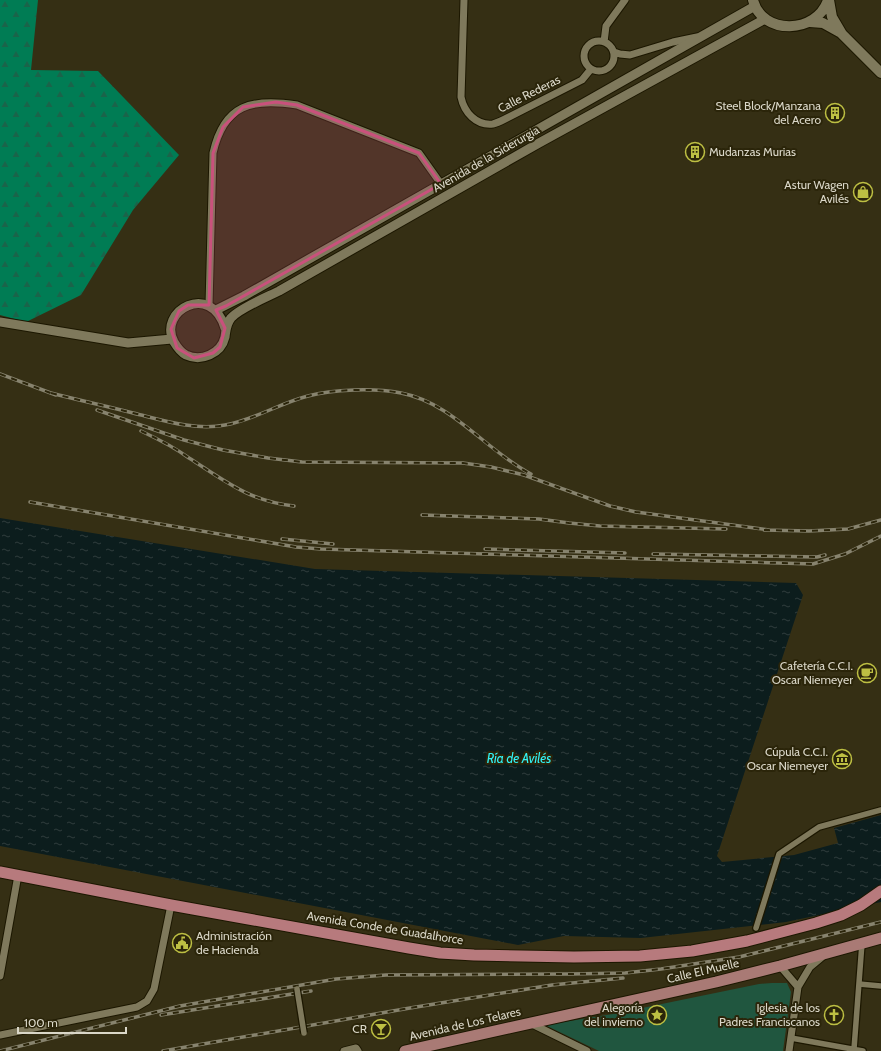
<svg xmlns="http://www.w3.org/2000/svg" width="881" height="1051" font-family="Cabin,sans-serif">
<defs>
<pattern id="forest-firs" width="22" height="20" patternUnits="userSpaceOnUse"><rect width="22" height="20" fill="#007c54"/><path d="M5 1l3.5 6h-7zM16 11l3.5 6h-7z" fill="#1a644a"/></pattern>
<pattern id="water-ripples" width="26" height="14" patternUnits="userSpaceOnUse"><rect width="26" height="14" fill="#0c1d1d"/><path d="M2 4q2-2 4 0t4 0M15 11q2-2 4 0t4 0" fill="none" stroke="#2f3d3c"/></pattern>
</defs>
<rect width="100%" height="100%" fill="#352f14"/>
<path fill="#20563f" d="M 772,983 L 787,983 L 791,992 L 783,1051 L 599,1051 L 545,1025 L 613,1014 L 759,984 Z"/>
<path fill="url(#forest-firs)" d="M 0,0 L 38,0 L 31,70 L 98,71 L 179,155 L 133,210 L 81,295 L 26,322 L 0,315 Z"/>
<path fill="url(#water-ripples)" d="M 0,518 L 315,569 L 796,583 L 803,595 L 717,856 L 722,862 L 794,855 L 838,843 L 834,828 L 881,815 L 881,902 L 786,922 L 641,938 L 564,936 L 518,945 L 0,846 Z"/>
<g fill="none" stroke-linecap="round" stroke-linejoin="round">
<g stroke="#1c1700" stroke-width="8">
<path id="pedestrian" d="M 756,928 L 779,854 L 819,827 L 881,810
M 859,984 L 881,986
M 791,1038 L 863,1051
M 854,1049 L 862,943"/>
</g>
<g stroke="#1c1700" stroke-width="9">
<path id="minor" d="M 464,0 L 461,97 C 464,112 476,126 493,124 C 497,123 501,121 505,119 L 582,80 L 591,69
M584 56a15 15 0 1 1 30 0a15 15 0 1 1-30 0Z
M 604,42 L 606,26 L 625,0
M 614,52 L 620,54 L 630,55 L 673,42 L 697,37
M 209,305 L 213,153 C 224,104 252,98 297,105 L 419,153 L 441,184
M 780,966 L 798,987
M 0,976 L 18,875
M 530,1023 L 587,1051
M 0,1035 L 137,1007 L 147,1001 L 154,989 L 171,905
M 344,1051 L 356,1048 L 358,1051
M 789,1051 L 798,987 L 810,967 L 822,957"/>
</g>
<g stroke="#1c1700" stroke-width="11">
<path id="tertiary" d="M 216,310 L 244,296 L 755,6
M 0,322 L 128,343 L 172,339
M 225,328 C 211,281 157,311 174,342 C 177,347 180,352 186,355 C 201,362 221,354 225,337 C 226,330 226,324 231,318 C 240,308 267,297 279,291 L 539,143 L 765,19"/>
</g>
<g stroke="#1c1700" stroke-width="12">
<path id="secondary" d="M 753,0 C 762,36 817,34 828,0
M 829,0 L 832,17 L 842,34 L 881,73
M 810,22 L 823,23 L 841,33"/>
</g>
<g stroke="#1c1700" stroke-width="13">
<path id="primary" d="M 405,1051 L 716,982 L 780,966 L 881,938"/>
</g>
<g stroke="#1c1700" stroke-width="13">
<path id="trunk" d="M 0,872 L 171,905 L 409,948 L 440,953 L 474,955 L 574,957 L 640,956 L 692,951 L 747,941 L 816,923 L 841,915 L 861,905 L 881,891"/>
</g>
<use href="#pedestrian" stroke="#7f795c" stroke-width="5.5"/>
<use href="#minor" stroke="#7f795c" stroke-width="7"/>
<use href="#tertiary" stroke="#7f795c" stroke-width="9"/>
<use href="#secondary" stroke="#7f795c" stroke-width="10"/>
<use href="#primary" stroke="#a97a75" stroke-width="11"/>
<use href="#trunk" stroke="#b77a7d" stroke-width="11"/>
<g stroke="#87836e" stroke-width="3.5">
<path id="rail" d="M 0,374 L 56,395
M 51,393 C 78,400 106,406 133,413 C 162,420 195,431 225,425 C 254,420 280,403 308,396 C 333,389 375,388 401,393 C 453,403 485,450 531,474
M 97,410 L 184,440 L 223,450 L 268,458 L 302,462 L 463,463 L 491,467 L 524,475 L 610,506 L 636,512 L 769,530
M 141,431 C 158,439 174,447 189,458 C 225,481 249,501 294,506
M 30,502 L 296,547 L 321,549 L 813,564 L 845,554 L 881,536
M 422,515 L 539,519 L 569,523 L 600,526 L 726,529
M 764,530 L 809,531 L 848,529 L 881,520
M 282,539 L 333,544
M 485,549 L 625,553
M 653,554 L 817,557 L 825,555
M 161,1015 L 311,991
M 0,1051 L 180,1006 L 336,979 L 386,975 L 570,974 L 625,973 L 661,969 L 739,957 L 881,922
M 163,1051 L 410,1008 L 552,985 L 623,978"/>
</g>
<use href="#rail" stroke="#2b250a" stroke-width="2" stroke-dasharray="6" stroke-linecap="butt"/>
<g stroke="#1c1700" stroke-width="8" stroke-linecap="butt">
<path id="pedestrian-bridge" d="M 297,989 L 304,1033"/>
</g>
<use href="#pedestrian-bridge" stroke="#7f795c" stroke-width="5.5"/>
</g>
<path fill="#c9517c" fill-opacity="0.2" stroke="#c9517c" stroke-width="3" stroke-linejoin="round" d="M 276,102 L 297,105 L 419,153 L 441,184 L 226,306 L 216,310 L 225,328 L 220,347 L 213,353 L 194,358 L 177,348 L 171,329 L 179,311 L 188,305 L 209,305 L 213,153 L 223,127 L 243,107 Z"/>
<defs>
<g id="building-ring" transform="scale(1)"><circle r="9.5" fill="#2b250a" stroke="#bdbf43" stroke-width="1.5"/><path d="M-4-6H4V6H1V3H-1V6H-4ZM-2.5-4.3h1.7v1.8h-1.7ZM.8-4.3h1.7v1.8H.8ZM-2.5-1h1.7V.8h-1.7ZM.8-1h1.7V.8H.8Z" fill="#bdbf43"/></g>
<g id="shop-ring" transform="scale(1)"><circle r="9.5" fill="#2b250a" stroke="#bdbf43" stroke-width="1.5"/><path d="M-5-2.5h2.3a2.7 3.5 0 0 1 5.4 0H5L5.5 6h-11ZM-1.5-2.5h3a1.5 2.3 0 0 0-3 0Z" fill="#bdbf43"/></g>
<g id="cafe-ring" transform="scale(1)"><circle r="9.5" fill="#2b250a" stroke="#bdbf43" stroke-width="1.5"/><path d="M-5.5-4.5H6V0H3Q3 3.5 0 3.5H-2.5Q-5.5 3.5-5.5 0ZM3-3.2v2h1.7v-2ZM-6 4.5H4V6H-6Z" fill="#bdbf43"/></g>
<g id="museum-ring" transform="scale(1)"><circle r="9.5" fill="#2b250a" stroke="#bdbf43" stroke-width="1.5"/><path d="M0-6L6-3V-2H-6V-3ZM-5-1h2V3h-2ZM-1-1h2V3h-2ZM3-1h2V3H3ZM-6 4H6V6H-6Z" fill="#bdbf43"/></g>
<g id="civic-ring" transform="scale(1)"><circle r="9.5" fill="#2b250a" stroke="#bdbf43" stroke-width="1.5"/><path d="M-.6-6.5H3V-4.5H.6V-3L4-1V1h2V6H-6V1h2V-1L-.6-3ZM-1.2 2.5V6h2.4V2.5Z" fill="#bdbf43"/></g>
<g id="sight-ring" transform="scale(1)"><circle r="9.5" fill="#2b250a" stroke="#bdbf43" stroke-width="1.5"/><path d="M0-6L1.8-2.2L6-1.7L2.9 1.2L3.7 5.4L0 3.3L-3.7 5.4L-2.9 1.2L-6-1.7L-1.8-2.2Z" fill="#bdbf43"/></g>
<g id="church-ring" transform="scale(1)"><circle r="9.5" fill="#2b250a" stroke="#bdbf43" stroke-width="1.5"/><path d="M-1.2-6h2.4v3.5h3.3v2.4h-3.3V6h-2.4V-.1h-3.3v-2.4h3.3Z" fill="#bdbf43"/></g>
<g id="bar-ring" transform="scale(1)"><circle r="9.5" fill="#2b250a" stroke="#bdbf43" stroke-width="1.5"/><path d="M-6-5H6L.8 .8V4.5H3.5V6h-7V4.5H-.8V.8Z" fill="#bdbf43"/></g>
</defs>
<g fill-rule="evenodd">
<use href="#building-ring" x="835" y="113"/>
<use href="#building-ring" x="695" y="152"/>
<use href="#shop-ring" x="863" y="192"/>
<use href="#cafe-ring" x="867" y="673"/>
<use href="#museum-ring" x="842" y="759"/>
<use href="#civic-ring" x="182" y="943"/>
<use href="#sight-ring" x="657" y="1015"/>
<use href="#church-ring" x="834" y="1015"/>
<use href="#bar-ring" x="381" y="1029"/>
</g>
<g text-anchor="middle" stroke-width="4" stroke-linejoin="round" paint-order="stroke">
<g font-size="12" fill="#dad7c8" stroke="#2b250a">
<text transform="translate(529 94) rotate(-27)" y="4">Calle Rederas</text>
<text transform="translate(486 159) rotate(-30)" y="4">Avenida de la Siderurgia</text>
<text transform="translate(385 928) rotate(9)" y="4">Avenida Conde de Guadalhorce</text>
<text transform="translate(703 971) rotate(-13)" y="4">Calle El Muelle</text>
<text transform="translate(465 1024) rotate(-13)" y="4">Avenida de Los Telares</text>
</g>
<g font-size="12" fill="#dad7c8" stroke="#2b250a" text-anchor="end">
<text x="821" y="110">Steel Block/Manzana<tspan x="821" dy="14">del Acero</tspan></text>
<text x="709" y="156" text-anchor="start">Mudanzas Murias</text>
<text x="849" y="189">Astur Wagen<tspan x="849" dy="14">Avilés</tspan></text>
<text x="853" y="670">Cafetería C.C.I.<tspan x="853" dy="14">Oscar Niemeyer</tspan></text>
<text x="828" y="756">Cúpula C.C.I.<tspan x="828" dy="14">Oscar Niemeyer</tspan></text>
<text x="196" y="940" text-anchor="start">Administración<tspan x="196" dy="14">de Hacienda</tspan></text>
<text x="643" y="1012">Alegoría<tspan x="643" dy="14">del invierno</tspan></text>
<text x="820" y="1012">Iglesia de los<tspan x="820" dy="14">Padres Franciscanos</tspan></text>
<text x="367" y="1033">CR</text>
</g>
<g font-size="13" font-style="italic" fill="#31f5f8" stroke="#2b250a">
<text x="519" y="763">Ría de Avilés</text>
</g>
</g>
<path d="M18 1027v6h108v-6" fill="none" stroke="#dad7c8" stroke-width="2"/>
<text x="24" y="1027" font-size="12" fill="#dad7c8" stroke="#2b250a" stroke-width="3" paint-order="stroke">100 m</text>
</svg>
